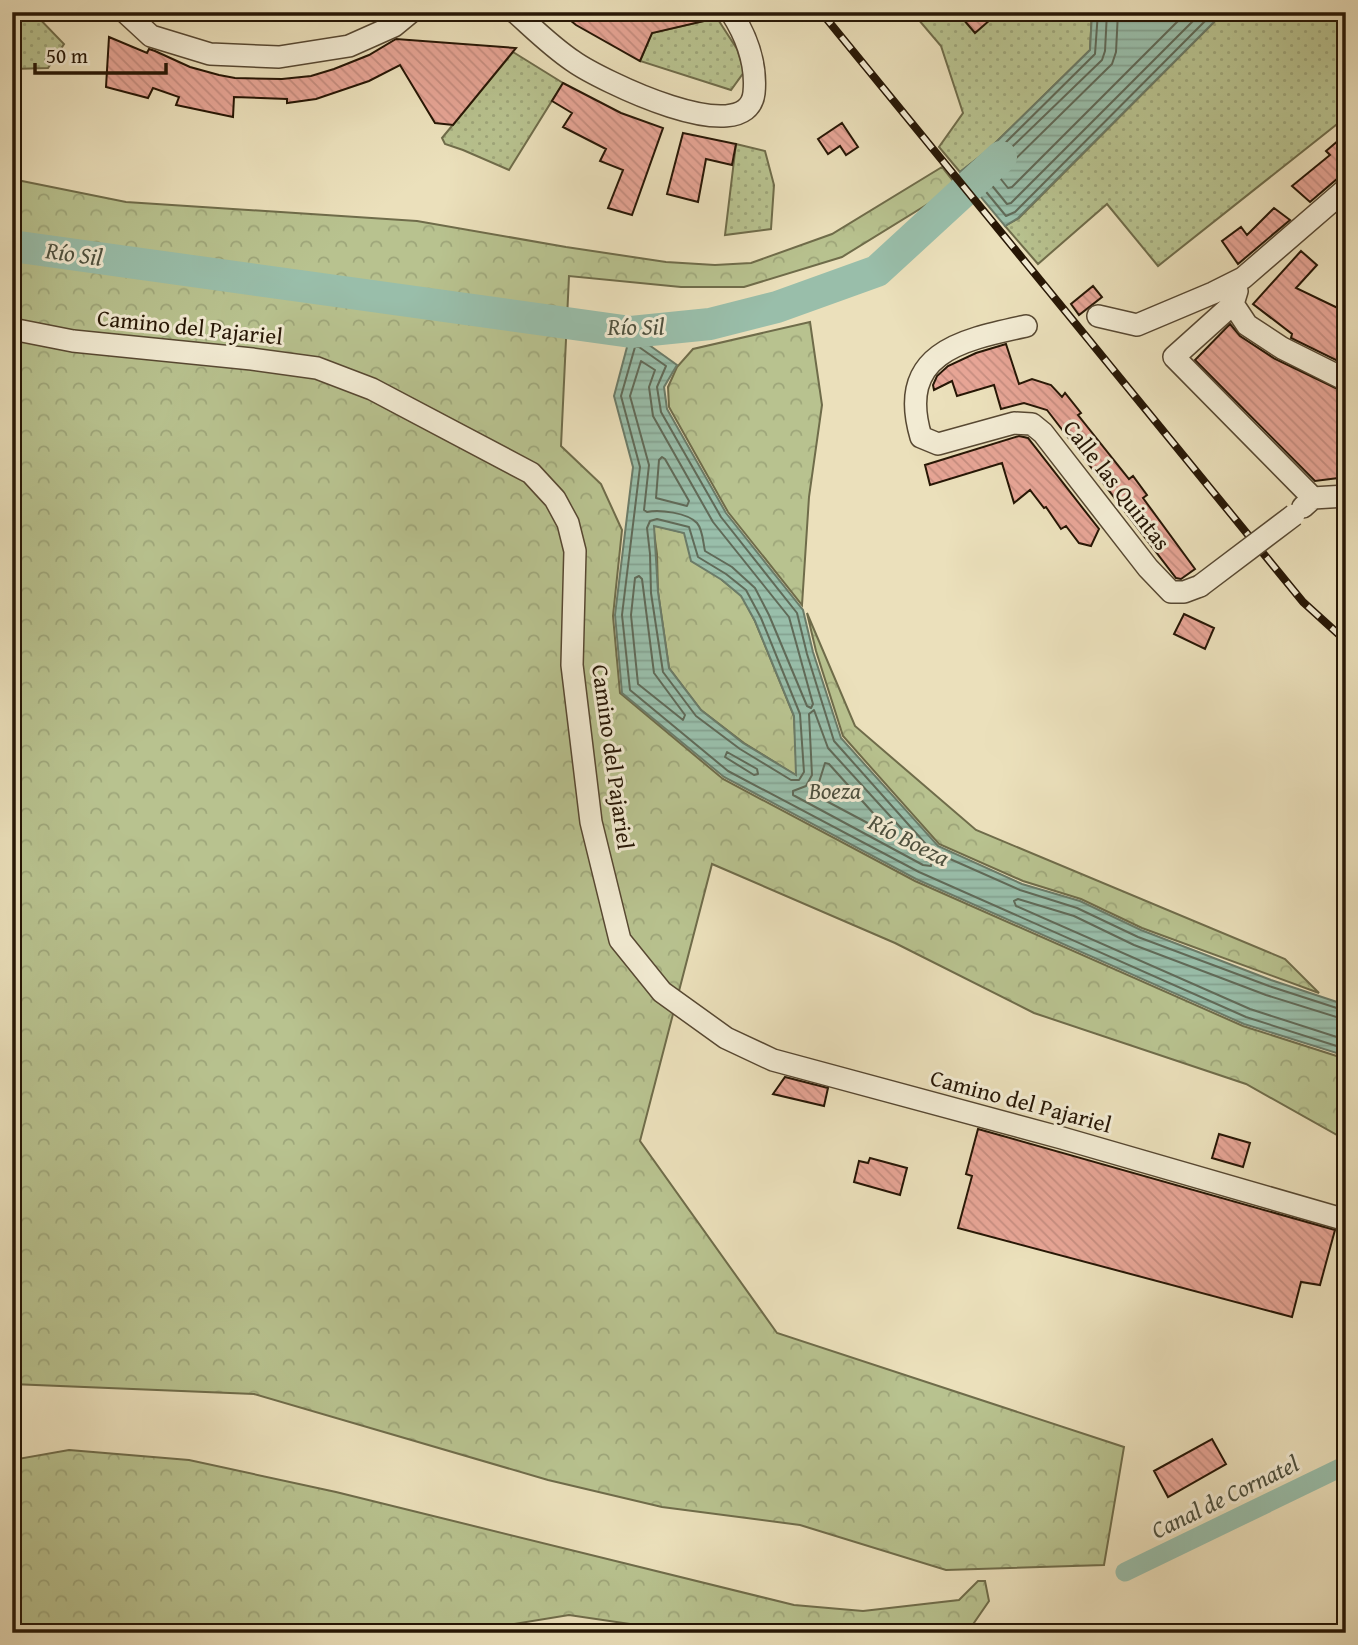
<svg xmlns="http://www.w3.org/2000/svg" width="1358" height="1645" font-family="'Gentium Book Plus',serif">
<defs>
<pattern id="green-dots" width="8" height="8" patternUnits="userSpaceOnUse" patternTransform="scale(1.75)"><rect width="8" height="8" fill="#b8c28f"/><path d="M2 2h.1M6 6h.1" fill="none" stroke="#9ea67a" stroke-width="1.8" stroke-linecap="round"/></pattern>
<pattern id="forest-crowns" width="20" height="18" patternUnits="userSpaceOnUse" patternTransform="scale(1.75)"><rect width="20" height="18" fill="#b8c28f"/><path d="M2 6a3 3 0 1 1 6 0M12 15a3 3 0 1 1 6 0" fill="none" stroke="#9ea67a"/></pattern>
<pattern id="water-rules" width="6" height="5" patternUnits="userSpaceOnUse" patternTransform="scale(1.75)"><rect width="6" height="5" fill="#99beaa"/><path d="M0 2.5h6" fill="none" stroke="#84a391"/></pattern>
<pattern id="building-back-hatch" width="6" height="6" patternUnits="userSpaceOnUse" patternTransform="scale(1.75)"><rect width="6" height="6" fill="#e7a596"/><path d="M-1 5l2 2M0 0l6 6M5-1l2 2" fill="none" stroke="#c68d80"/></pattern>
</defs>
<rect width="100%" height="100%" fill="#ebe0bb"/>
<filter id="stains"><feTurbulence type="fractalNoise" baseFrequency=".00286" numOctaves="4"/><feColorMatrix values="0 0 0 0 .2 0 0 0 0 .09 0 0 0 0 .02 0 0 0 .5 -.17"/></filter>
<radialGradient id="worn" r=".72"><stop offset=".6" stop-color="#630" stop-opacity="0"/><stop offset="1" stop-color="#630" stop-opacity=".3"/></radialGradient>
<path fill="url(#green-dots)" stroke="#6f6c4a" stroke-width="2" d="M 12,12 L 33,12 L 64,44 L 48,68 L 12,69 Z
M 912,12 L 1092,12 L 1090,50 L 987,151 L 960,172 L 939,147 L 963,113 L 941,46 Z
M 1224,12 L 1346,12 L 1346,117 L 1158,266 L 1107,204 L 1038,264 L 1005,226 L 1019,218 Z
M 717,18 L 737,49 L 744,72 L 731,90 L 640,61 L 652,33 Z
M 513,52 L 563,83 L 509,170 L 463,150 L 445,144 L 442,138 Z
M 736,144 L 765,151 L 774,185 L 771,229 L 725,235 Z"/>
<path fill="url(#forest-crowns)" stroke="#6f6c4a" stroke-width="2" d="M 942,167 L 957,186 L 842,257 L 744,287 L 681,287 L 569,276 L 561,446 L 601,484 L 622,530 L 613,616 L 620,693 L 723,779 L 915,881 L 1243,1026 L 1346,1059 L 1346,1140 L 1246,1084 L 1034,1013 L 895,943 L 712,864 L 640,1141 L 777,1333 L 1124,1447 L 1104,1565 L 946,1570 L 800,1525 L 662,1507 L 548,1480 L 254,1394 L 12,1384 L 12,179 L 126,202 L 417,221 L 566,247 L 666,262 L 715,265 L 751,263 L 832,234 Z
M 810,322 L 822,405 L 809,497 L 802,605 L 728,512 L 669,407 L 668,387 L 677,367 L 693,349 Z
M 653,525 L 685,533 L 722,580 L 742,596 L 755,621 L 794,716 L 797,776 L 744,743 L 701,710 L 669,668 L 658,592 L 657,554 Z
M 807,613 L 855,726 L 976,830 L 1285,959 L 1319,993 L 1142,928 L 1081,899 L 1023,881 L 939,844 L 843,736 L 816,651 Z
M 69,1450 L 189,1460 L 336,1492 L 794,1605 L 863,1611 L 959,1600 L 978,1581 L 985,1581 L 989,1601 L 967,1633 L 691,1633 L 569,1615 L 458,1633 L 12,1633 L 12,1460 Z"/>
<path fill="url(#water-rules)" stroke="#6b7b68" stroke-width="2" fill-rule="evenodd" d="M 1092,12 L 1224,12 L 1018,218 L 1005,226 L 960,172 L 987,151 L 1090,50 Z
M 631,332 L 677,365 L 664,387 L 667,409 L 726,513 L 803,610 L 813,652 L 841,738 L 938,846 L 1022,884 L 1080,901 L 1141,930 L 1271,980 L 1346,1005 L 1346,1056 L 1244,1024 L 916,879 L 724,777 L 622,693 L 615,615 L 633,467 L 614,396 ZM 654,526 L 684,533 L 691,561 L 722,580 L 741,596 L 755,621 L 794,716 L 796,775 L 743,743 L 701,710 L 669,668 L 658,592 Z"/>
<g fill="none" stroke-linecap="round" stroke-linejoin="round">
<path stroke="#606a58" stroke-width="2" d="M 1098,12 L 1095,54 L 992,156 L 972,172 L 973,176 L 1006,216 L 1015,212 L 1214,12
M 1107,12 L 1105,51 L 1102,60 L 985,173 L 985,177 L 1007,204 L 1011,203 L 1202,12
M 1118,12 L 1116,52 L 1112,64 L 1000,174 L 1000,178 L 1008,188 L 1012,187 L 1187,12
M 641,361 L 655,370 L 649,387 L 653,416 L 713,522 L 789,617 L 813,704 L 811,708 L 807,706 L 769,615 L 755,588 L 732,567 L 705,551 C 703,543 703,530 697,523 C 688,513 659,509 647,512 L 644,510 L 649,465 L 630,396 Z
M 662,457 L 665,459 L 689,501 L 687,506 L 656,498 L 659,460 Z
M 657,519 L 689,527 L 698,557 L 726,574 L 746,590 L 761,618 L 800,714 L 804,772 L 799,780 L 791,780 L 740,749 L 696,716 L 663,672 L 651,593 L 650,554 L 647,528 L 650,521 Z
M 639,576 L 642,579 L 654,673 L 685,715 L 683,720 L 638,684 L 631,615 L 635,578 Z
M 814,710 L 828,748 L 931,861 L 931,866 L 923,865 L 793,795 L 793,791 L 806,786 L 812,775 L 809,714 Z
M 727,752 L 757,769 L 758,774 L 754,775 L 725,757 Z
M 825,763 L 829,764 L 882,823 L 881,828 L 877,828 L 815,795 Z
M 1346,1011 L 1269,986 L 1138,937 L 1077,908 L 1020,890 L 932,851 L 834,741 L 807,654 L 797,613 L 721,517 L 661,412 L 657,387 L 666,366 L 639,347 L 635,347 L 621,396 L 640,467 L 622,615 L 630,690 L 728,771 L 919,872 L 1246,1017 L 1346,1049
M 1346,1020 L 1266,995 L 1134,945 L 1074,916 L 1018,899 L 1014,901 L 1016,906 L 1250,1009 L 1346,1040"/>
<path stroke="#99beaa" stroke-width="19" d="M 1125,1572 L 1346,1465"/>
<path stroke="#99beaa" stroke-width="32" d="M 12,246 L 631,332 L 710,324 L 777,307 L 877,271 L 1001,157"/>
</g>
<path fill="url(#building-back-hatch)" stroke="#261605" stroke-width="2" d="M 560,12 L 716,12 L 717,18 L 652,33 L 640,61 L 576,25 Z
M 957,12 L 983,12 L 990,20 L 975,33 Z
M 109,37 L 147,53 L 149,49 L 155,51 L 190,67 L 219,75 L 235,78 L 282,79 L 311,76 L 334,69 L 369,55 L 396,39 L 516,48 L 453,125 L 435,123 L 400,65 L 369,81 L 316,99 L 287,103 L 287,99 L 234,97 L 233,117 L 176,105 L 179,97 L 153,88 L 148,98 L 106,87 Z
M 563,83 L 621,113 L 663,128 L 632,215 L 608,208 L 623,170 L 600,161 L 606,149 L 563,127 L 572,113 L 552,101 Z
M 842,123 L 858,147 L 846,155 L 840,146 L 828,154 L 818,139 Z
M 683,133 L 736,144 L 732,165 L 706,159 L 698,202 L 667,194 Z
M 1346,134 L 1346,176 L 1337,179 L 1310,202 L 1292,186 L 1330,155 L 1326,151 Z
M 1274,208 L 1290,220 L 1238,264 L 1222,241 L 1241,227 L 1247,235 Z
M 1301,251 L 1317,265 L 1296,288 L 1346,312 L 1346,365 L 1291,338 L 1292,334 L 1253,304 Z
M 1093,286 L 1102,297 L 1079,315 L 1071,304 Z
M 1230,324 L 1240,336 L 1275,359 L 1346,393 L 1346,477 L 1315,481 L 1195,360 Z
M 1006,344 L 1019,384 L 1032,379 L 1051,385 L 1062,397 L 1065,393 L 1081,413 L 1078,415 L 1129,479 L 1133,476 L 1147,495 L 1143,498 L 1195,569 L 1181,579 L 1176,578 L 1047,410 L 1024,403 L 1001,409 L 994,385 L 957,396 L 952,381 L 934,390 L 933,385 L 937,376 L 948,366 L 976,353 Z
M 1019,436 L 1028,438 L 1099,529 L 1091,546 L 1079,543 L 1066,526 L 1061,529 L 1046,507 L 1044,508 L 1030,490 L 1014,503 L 1002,463 L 930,485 L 925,465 Z
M 1184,614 L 1214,628 L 1205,649 L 1174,634 Z
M 785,1077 L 828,1088 L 824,1106 L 773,1094 Z
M 978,1129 L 1335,1230 L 1320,1285 L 1301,1282 L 1292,1317 L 958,1228 L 972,1176 L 966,1174 Z
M 1219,1134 L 1250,1143 L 1243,1167 L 1212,1158 Z
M 870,1158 L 907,1168 L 900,1195 L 854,1182 L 859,1161 L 868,1163 Z
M 1212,1439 L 1226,1464 L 1168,1497 L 1154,1471 Z"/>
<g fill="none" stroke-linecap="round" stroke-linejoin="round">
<g stroke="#574832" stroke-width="24">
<path id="street" d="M 125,12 L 151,36 L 210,54 L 279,57 L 349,46 L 394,26 L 411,12
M 515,12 C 534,29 552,47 573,61 C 598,79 747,153 754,93 C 757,63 747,37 731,12
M 1237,291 L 1233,304 L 1247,325 L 1282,348 L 1346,380
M 1233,304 L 1174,357 L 1313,498
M 1098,316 L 1137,325 L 1213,293 L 1243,278 L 1346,189
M 1026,326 C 961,340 896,353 921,437 L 938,444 L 1014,423 L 1032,424 L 1043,433 L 1148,568 L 1171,592 L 1184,592 L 1200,586
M 12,329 L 73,341 L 252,359 L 317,368 L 372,389 L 531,473 L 555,499 L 568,523 L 575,551 L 572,665 L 591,822 L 620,940 L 662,992 L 726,1038 L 773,1060 L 1062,1138 L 1346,1220
M 1303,507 L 1313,498 L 1346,496"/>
</g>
<use href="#street" stroke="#f2ebd3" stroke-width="21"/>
<g stroke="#261605" stroke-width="8">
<path id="rail" d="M 821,12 L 1303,602 L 1346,641"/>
</g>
<use href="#rail" stroke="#f2ebd3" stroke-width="5" stroke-dasharray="16" stroke-linecap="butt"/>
<g stroke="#574832" stroke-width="24" stroke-linecap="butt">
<path id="street-bridge" d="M 1200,586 L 1294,515"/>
</g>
<use href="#street-bridge" stroke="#f2ebd3" stroke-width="21"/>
</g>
<g text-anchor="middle" stroke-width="6" stroke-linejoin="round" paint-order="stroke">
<g font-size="23" fill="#261605" stroke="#f2ebd3">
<text transform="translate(190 327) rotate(6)" y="8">Camino del Pajariel</text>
<text transform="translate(1117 485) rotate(52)" y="8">Calle las Quintas</text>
<text transform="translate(613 757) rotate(82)" y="8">Camino del Pajariel</text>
<text transform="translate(1021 1101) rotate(15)" y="8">Camino del Pajariel</text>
</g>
<g font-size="24" font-style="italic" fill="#4e513f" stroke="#f2ebd3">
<text transform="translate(74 254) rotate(8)" y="8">Río Sil</text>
<text x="636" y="335">Río Sil</text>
<text x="835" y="799">Boeza</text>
<text transform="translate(909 840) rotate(27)" y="8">Río Boeza</text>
<text transform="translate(1225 1497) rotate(-26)" y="8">Canal de Cornatel</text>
</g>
</g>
<rect width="1358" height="1645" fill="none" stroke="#ebe0bb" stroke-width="42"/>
<rect x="14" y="14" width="1330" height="1617" fill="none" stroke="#261605" stroke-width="3.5"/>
<rect x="21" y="21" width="1316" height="1603" fill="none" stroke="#261605" stroke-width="2"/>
<path d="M35 63v10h131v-10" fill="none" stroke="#261605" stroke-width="3.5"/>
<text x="46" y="63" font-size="21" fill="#261605" stroke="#f2ebd3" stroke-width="5" paint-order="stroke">50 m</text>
<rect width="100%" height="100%" filter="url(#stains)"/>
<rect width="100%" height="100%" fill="url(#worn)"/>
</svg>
